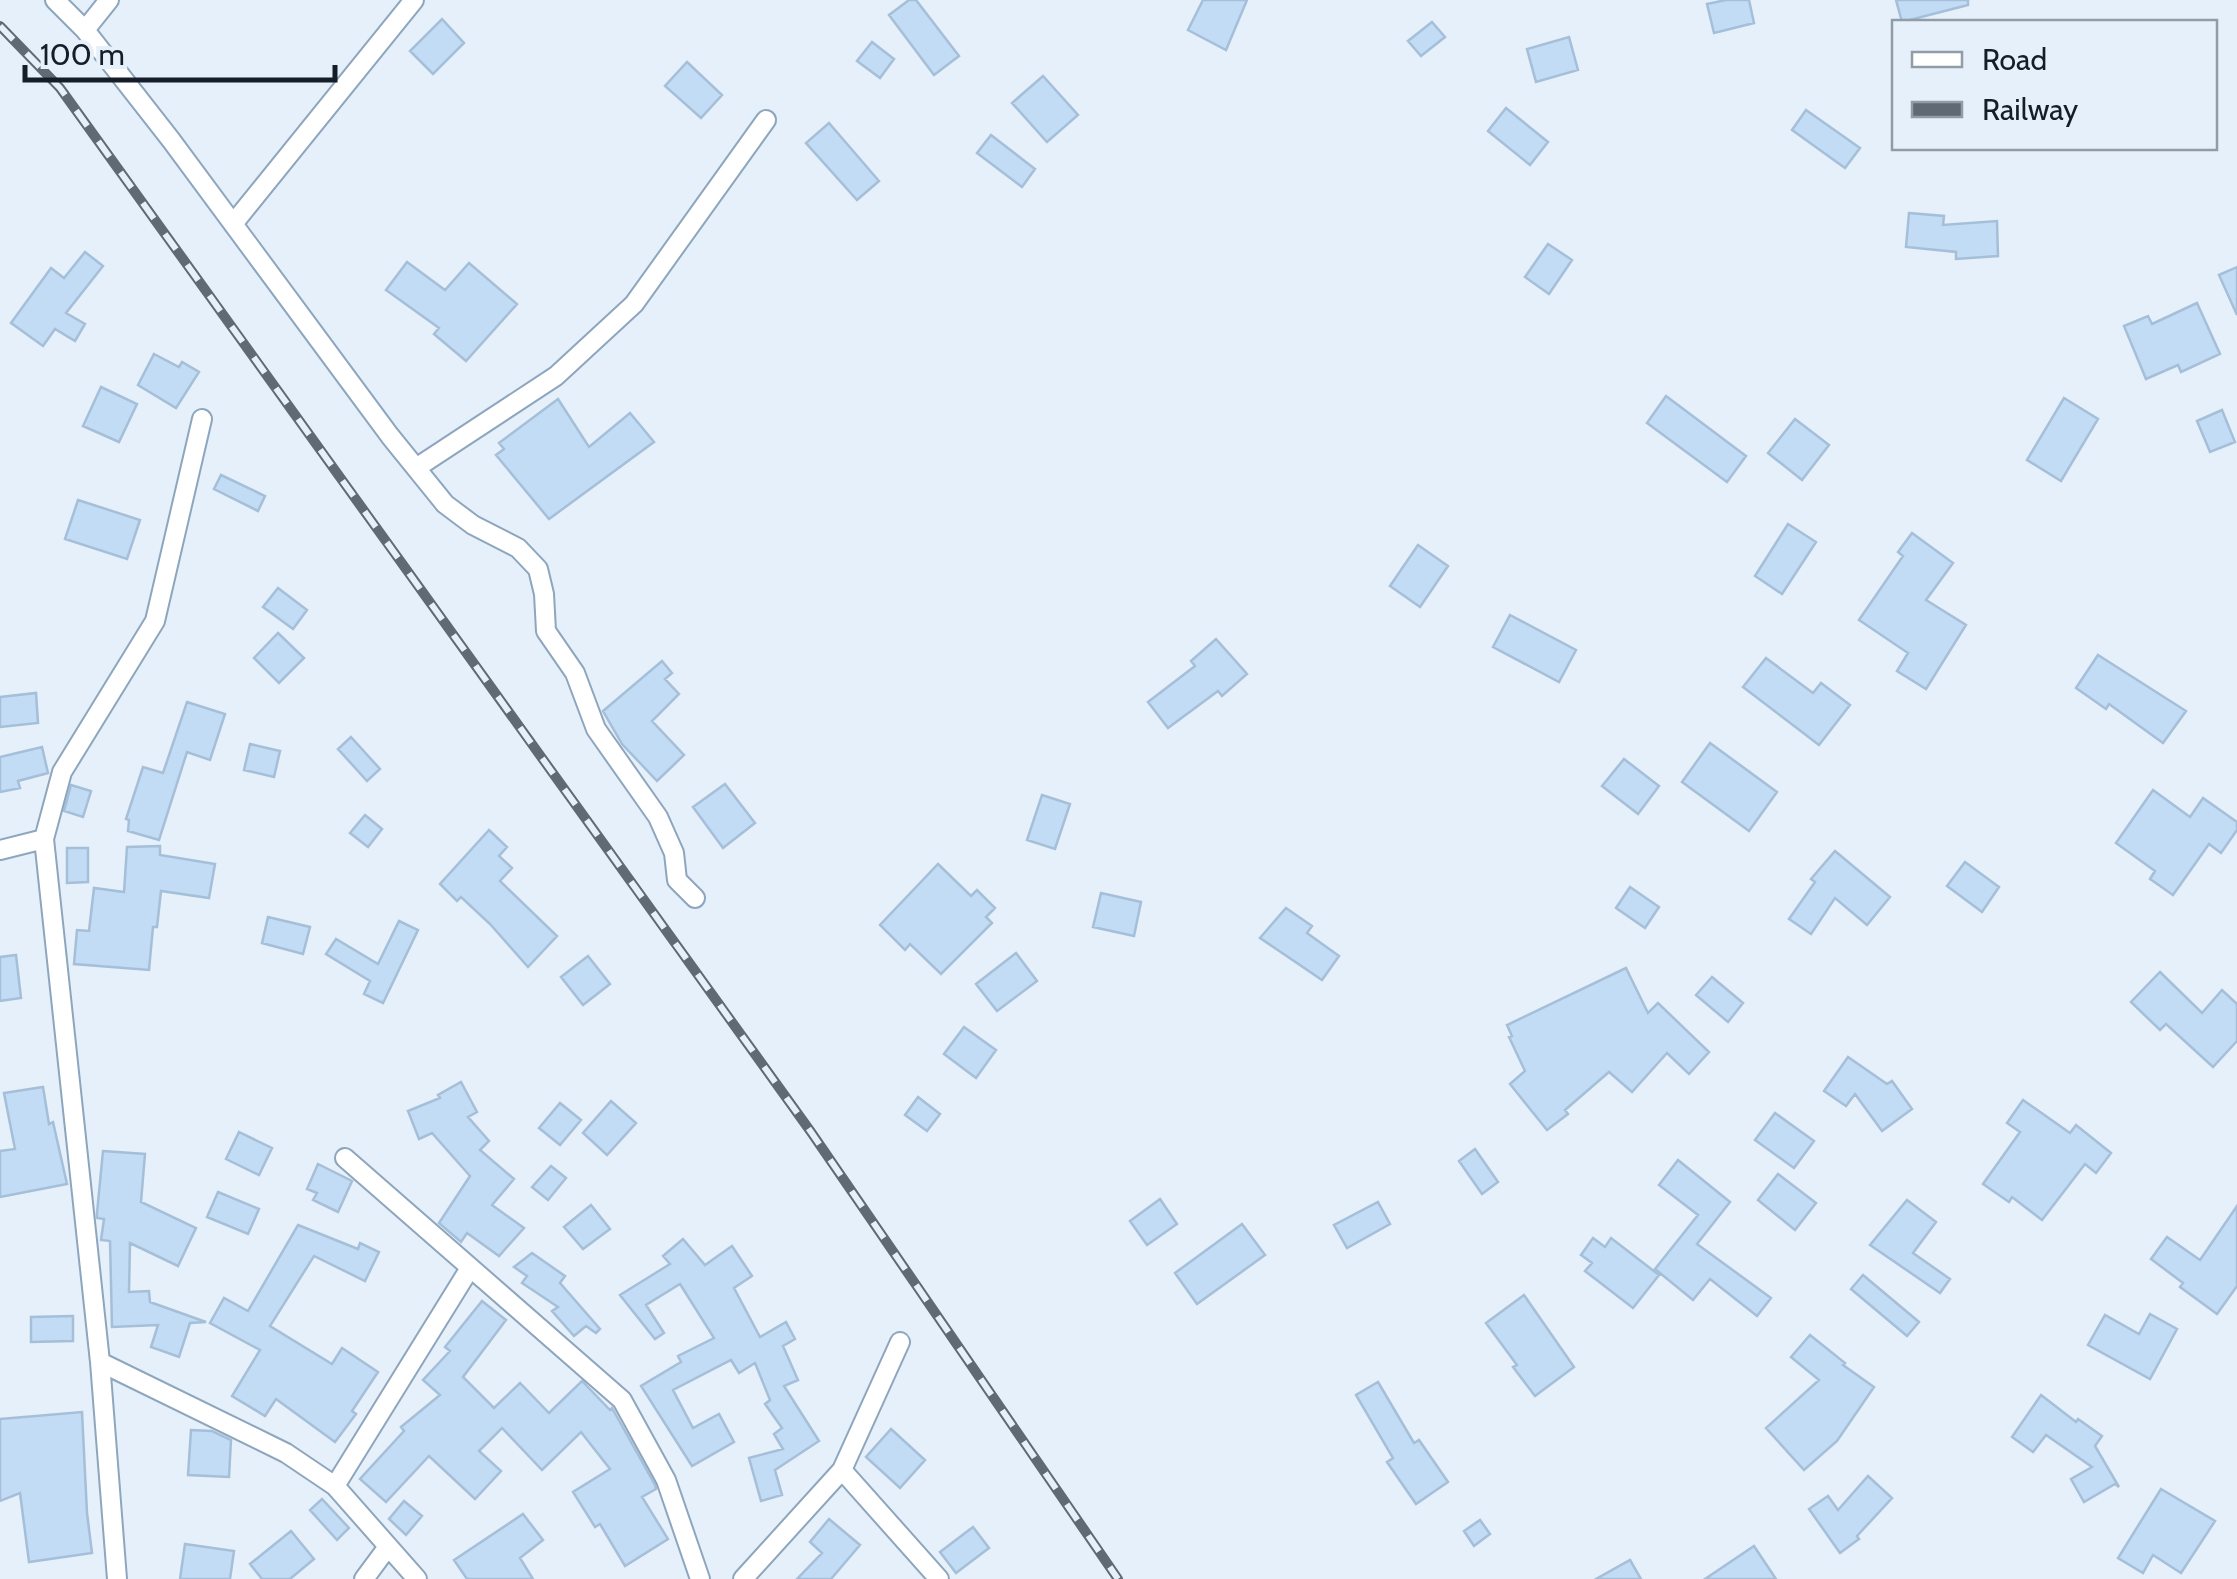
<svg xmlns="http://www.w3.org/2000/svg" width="2237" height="1579" font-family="Cabin,sans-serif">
<rect width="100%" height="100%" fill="#e5f0fa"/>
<path fill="#c2dcf5" stroke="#a5bfd8" stroke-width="2.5" d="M 909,0 L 916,0 L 959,56 L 934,75 L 889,15 Z
M 1203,0 L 1247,0 L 1226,50 L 1188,30 Z
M 1726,0 L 1749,0 L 1754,23 L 1714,33 L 1707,4 Z
M 1896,0 L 1968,0 L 1968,5 L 1902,22 Z
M 442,19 L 464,43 L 433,74 L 410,51 Z
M 1432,22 L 1445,37 L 1421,56 L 1408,41 Z
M 1569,37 L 1578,70 L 1536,82 L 1527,49 Z
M 872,42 L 894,59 L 880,78 L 857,61 Z
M 687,62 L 722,95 L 701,118 L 665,86 Z
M 1043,76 L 1078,115 L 1047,142 L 1012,103 Z
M 1506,108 L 1548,142 L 1530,165 L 1488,131 Z
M 1806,110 L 1860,148 L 1845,168 L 1792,130 Z
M 829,123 L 879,181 L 857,200 L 806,143 Z
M 991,135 L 1035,169 L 1022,187 L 977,153 Z
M 1909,213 L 1944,216 L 1943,225 L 1997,221 L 1998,256 L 1956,259 L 1956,252 L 1906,247 Z
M 1548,244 L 1572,260 L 1549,294 L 1525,277 Z
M 85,252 L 103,266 L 66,313 L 85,324 L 75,341 L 55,329 L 43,346 L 11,323 L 51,268 L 64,278 Z
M 407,262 L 445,290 L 469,263 L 517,304 L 466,361 L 434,334 L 439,328 L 386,290 Z
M 2237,267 L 2237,315 L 2219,275 Z
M 2197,303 L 2220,354 L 2181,372 L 2178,365 L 2146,379 L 2124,326 L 2148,316 L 2152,324 Z
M 154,354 L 179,367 L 182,362 L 199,372 L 176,408 L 138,385 Z
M 101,387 L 137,404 L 119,442 L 83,426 Z
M 1666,396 L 1746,456 L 1727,482 L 1647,423 Z
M 2064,398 L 2098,419 L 2061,481 L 2027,460 Z
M 558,399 L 589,447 L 630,413 L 654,442 L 549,519 L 496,455 L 504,449 L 499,443 Z
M 2222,410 L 2235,442 L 2210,452 L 2197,421 Z
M 1795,419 L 1829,445 L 1802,480 L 1768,453 Z
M 221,475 L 265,496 L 258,511 L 214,489 Z
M 78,500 L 140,520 L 127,559 L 65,539 Z
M 1788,524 L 1816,542 L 1782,594 L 1755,576 Z
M 1912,533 L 1953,563 L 1926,600 L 1966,625 L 1926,689 L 1897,671 L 1908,653 L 1859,620 L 1903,556 L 1898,552 Z
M 1418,545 L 1448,566 L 1420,607 L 1390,586 Z
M 278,588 L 307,610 L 293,629 L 263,607 Z
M 1510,615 L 1576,650 L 1559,682 L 1493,647 Z
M 278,633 L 304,658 L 279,683 L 254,658 Z
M 1216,639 L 1247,674 L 1222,696 L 1218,691 L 1168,728 L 1148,702 L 1195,666 L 1191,661 Z
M 2098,655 L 2186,711 L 2163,743 L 2109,704 L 2106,709 L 2076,688 Z
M 1766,658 L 1813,693 L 1821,683 L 1850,705 L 1819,745 L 1743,687 Z
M 662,661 L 672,673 L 665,679 L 679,694 L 652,721 L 684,755 L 657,781 L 622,744 L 603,711 Z
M 36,693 L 38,723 L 0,727 L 0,697 Z
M 187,702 L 225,714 L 210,760 L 187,752 L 159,840 L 128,831 L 129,820 L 126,819 L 143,767 L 163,773 Z
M 351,737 L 380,769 L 367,781 L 338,749 Z
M 1710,743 L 1777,792 L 1749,831 L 1682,782 Z
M 250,744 L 280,751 L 274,777 L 244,770 Z
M 42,747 L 48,773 L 18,781 L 20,788 L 0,792 L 0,757 Z
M 1624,759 L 1659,786 L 1638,814 L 1602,786 Z
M 725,784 L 755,823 L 723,848 L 693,807 Z
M 71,785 L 91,791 L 83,817 L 64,811 Z
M 2153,790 L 2190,817 L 2203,798 L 2237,822 L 2237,830 L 2221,853 L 2209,844 L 2173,895 L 2150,879 L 2155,871 L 2116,843 Z
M 1042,795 L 1070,804 L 1055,849 L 1027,840 Z
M 365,815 L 382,829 L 368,847 L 350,833 Z
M 489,830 L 507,847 L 499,856 L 512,868 L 500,881 L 557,936 L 528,967 L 490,924 L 461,897 L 457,901 L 440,884 Z
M 160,846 L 160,855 L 215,864 L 209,898 L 161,891 L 157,927 L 153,927 L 149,970 L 74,964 L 77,930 L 89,931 L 94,888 L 124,892 L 127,847 Z
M 67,848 L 88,848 L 88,882 L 67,883 Z
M 1835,851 L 1890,897 L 1867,925 L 1835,898 L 1811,934 L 1789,919 L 1815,882 L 1811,879 Z
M 1965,862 L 1999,887 L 1982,912 L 1947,886 Z
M 938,864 L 971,896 L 977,890 L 995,908 L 986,917 L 992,923 L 941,974 L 910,944 L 905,950 L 880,925 Z
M 1630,887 L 1659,907 L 1645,928 L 1616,908 Z
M 1101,893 L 1141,902 L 1134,936 L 1093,927 Z
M 1286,908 L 1312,926 L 1307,933 L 1339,956 L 1322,980 L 1260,938 Z
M 268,917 L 310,927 L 303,954 L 262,943 Z
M 399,921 L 418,930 L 383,1003 L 364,994 L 370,981 L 326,954 L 336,939 L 378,964 Z
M 1016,953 L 1037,981 L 997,1011 L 976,984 Z
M 16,955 L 21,998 L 0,1001 L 0,957 Z
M 588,956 L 610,984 L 583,1005 L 561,977 Z
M 1626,968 L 1648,1013 L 1658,1003 L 1709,1052 L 1689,1074 L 1667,1053 L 1632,1092 L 1609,1072 L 1565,1110 L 1568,1114 L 1547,1130 L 1510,1084 L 1525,1071 L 1509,1037 L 1512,1036 L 1507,1025 Z
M 2160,972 L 2202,1013 L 2222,990 L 2237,1004 L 2237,1041 L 2213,1067 L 2166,1024 L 2160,1030 L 2131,1002 Z
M 1712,977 L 1743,1003 L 1728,1022 L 1696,995 Z
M 964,1027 L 996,1050 L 976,1078 L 944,1054 Z
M 1848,1057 L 1887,1084 L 1892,1081 L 1912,1109 L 1882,1131 L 1855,1094 L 1846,1106 L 1824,1091 Z
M 461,1082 L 477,1112 L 468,1117 L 489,1141 L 480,1150 L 514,1179 L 492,1205 L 524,1228 L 499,1256 L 467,1233 L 461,1242 L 439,1223 L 470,1176 L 432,1133 L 419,1139 L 408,1111 L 440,1098 L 438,1095 Z
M 43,1087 L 49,1124 L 53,1122 L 67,1184 L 0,1197 L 0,1151 L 15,1149 L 4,1093 Z
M 918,1097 L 940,1114 L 927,1131 L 905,1115 Z
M 2023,1100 L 2070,1133 L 2076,1125 L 2111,1153 L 2096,1173 L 2085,1164 L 2042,1220 L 2012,1197 L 2009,1202 L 1983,1184 L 2020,1132 L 2007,1123 Z
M 611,1101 L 636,1123 L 607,1155 L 583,1133 Z
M 560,1103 L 581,1120 L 560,1145 L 539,1128 Z
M 1775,1113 L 1814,1141 L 1794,1168 L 1755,1140 Z
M 239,1132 L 272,1148 L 259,1175 L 226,1159 Z
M 1475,1149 L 1498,1182 L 1482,1194 L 1459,1161 Z
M 103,1151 L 145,1154 L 141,1202 L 196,1228 L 178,1266 L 130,1243 L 129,1292 L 149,1291 L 150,1302 L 206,1322 L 190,1323 L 179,1357 L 151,1347 L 158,1325 L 112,1327 L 110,1241 L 101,1240 L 104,1219 L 97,1218 L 97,1213 Z
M 1678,1160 L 1730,1202 L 1697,1244 L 1771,1298 L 1757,1316 L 1710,1279 L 1693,1300 L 1655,1269 L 1698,1215 L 1659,1185 Z
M 318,1164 L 352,1181 L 338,1212 L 313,1200 L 317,1193 L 307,1189 Z
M 551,1166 L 566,1178 L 548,1200 L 532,1187 Z
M 1778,1174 L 1816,1203 L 1795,1230 L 1758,1200 Z
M 218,1192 L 259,1209 L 248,1234 L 207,1217 Z
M 1160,1199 L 1177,1224 L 1147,1245 L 1130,1221 Z
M 1907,1200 L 1936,1222 L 1913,1253 L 1950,1279 L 1940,1293 L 1870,1245 Z
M 1378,1202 L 1390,1224 L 1347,1248 L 1334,1225 Z
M 591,1205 L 610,1229 L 583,1249 L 564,1227 Z
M 2237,1206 L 2237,1286 L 2217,1314 L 2180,1287 L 2183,1283 L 2151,1259 L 2167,1237 L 2200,1260 Z
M 1242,1224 L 1265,1255 L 1197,1304 L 1175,1273 Z
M 298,1225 L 358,1249 L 360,1243 L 379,1252 L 365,1281 L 314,1256 L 270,1326 L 332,1364 L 342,1348 L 378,1372 L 352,1411 L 356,1414 L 335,1442 L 276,1399 L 265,1416 L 232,1396 L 260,1350 L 210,1323 L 224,1298 L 248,1311 Z
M 1593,1238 L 1605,1247 L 1611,1238 L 1659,1275 L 1633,1308 L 1585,1271 L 1592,1263 L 1581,1255 Z
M 683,1239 L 705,1265 L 732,1246 L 752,1276 L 734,1288 L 760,1337 L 786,1322 L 795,1339 L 783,1346 L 798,1380 L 784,1386 L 819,1441 L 775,1470 L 782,1495 L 761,1501 L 749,1458 L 783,1449 L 774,1434 L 782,1428 L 765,1404 L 770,1400 L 755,1363 L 739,1373 L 731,1360 L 673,1390 L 693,1428 L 719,1414 L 734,1442 L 692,1466 L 641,1386 L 681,1362 L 678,1356 L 714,1338 L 680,1284 L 646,1305 L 664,1333 L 655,1339 L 620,1295 L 670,1264 L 663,1256 Z
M 532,1253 L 565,1276 L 560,1283 L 600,1329 L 596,1333 L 586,1326 L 574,1336 L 552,1311 L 558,1307 L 522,1283 L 527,1276 L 514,1267 Z
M 1863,1275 L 1919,1322 L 1907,1336 L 1851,1289 Z
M 1524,1295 L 1574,1367 L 1535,1396 L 1513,1367 L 1517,1365 L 1486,1323 Z
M 482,1301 L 506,1320 L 463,1377 L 494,1408 L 520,1383 L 549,1413 L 582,1381 L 610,1410 L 612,1408 L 655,1485 L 656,1489 L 642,1497 L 668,1539 L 625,1566 L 600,1524 L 595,1527 L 573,1492 L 610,1469 L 581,1432 L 542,1470 L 502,1428 L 479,1451 L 501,1471 L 475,1499 L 429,1456 L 386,1502 L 360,1479 L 404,1431 L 401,1427 L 440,1395 L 423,1380 L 450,1351 L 445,1347 Z
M 2150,1314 L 2177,1329 L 2150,1379 L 2088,1345 L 2105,1315 L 2139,1334 Z
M 73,1316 L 73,1341 L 31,1342 L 31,1317 Z
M 1810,1335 L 1845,1363 L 1843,1365 L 1874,1387 L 1837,1441 L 1804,1470 L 1766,1428 L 1819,1380 L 1791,1357 Z
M 1378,1382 L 1414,1443 L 1419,1440 L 1448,1482 L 1416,1504 L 1387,1462 L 1393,1458 L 1356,1395 Z
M 2041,1395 L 2076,1422 L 2078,1419 L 2102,1436 L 2095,1446 L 2119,1487 L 2115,1484 L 2084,1502 L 2071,1479 L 2092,1467 L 2046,1435 L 2033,1452 L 2012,1437 Z
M 82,1412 L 87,1513 L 92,1553 L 29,1562 L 20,1493 L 0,1501 L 0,1419 Z
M 891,1429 L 925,1460 L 900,1488 L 866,1457 Z
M 191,1430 L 212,1431 L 231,1440 L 229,1477 L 188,1475 Z
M 1868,1476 L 1892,1498 L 1857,1536 L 1859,1539 L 1840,1553 L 1809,1509 L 1828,1496 L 1838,1510 Z
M 2161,1489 L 2215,1521 L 2181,1573 L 2153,1555 L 2143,1573 L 2118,1558 Z
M 322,1499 L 349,1528 L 337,1540 L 310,1510 Z
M 404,1501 L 422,1516 L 406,1535 L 389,1519 Z
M 523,1514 L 543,1540 L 520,1558 L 533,1579 L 467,1579 L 454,1560 Z
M 829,1519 L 860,1545 L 831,1579 L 797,1579 L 822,1553 L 810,1542 Z
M 1480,1520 L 1490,1534 L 1474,1546 L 1464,1531 Z
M 973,1527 L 989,1548 L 956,1573 L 940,1552 Z
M 291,1531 L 314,1559 L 290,1579 L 262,1579 L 250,1564 Z
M 185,1544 L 234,1551 L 230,1579 L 180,1579 Z
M 1754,1546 L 1776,1579 L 1705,1579 Z
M 1630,1560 L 1641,1579 L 1596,1579 Z"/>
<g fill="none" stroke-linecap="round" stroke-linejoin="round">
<g stroke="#8da6be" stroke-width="22">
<path id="minor" d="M 55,0 L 85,30 L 171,140 L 390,436 L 445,504 L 473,525 L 518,548 L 538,569 L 544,594 L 546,631 L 575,673 L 596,729 L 658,817 L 674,853 L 677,880 L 695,898
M 85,30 L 109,0
M 233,224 L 414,0
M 416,468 L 556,376 L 634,304 L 766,120
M 0,850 L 44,839
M 345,1158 L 622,1400 L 666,1480 L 700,1579
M 100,1362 L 286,1453 L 335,1486 L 417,1579
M 842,1470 L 939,1579
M 335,1486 L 470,1268
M 117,1579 L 100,1362 L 44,839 L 62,772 L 155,621 L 202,419
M 364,1579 L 387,1548
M 743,1579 L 842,1470 L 900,1342"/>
</g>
<use href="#minor" stroke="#fff" stroke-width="18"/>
<g stroke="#606a74" stroke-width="10">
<path id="rail" d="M 0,26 L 60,88 L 811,1132 L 1118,1579"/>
</g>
<use href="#rail" stroke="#e5f0fa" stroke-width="6" stroke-dasharray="19" stroke-linecap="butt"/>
</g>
<rect x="1892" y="20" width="325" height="130" fill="#e5f0fa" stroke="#929ca6" stroke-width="2.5"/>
<rect x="1912" y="52" width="50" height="15" fill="#ffffff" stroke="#929ca6" stroke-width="2.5"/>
<text x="1982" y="70" font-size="30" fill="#151e28">Road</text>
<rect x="1912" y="102" width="50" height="15" fill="#606a74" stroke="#929ca6" stroke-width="2.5"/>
<text x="1982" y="120" font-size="30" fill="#151e28">Railway</text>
<path d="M25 65v15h310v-15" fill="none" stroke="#151e28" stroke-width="5"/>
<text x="40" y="65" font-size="30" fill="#151e28" stroke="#e5f0fa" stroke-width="8" paint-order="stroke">100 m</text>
</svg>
